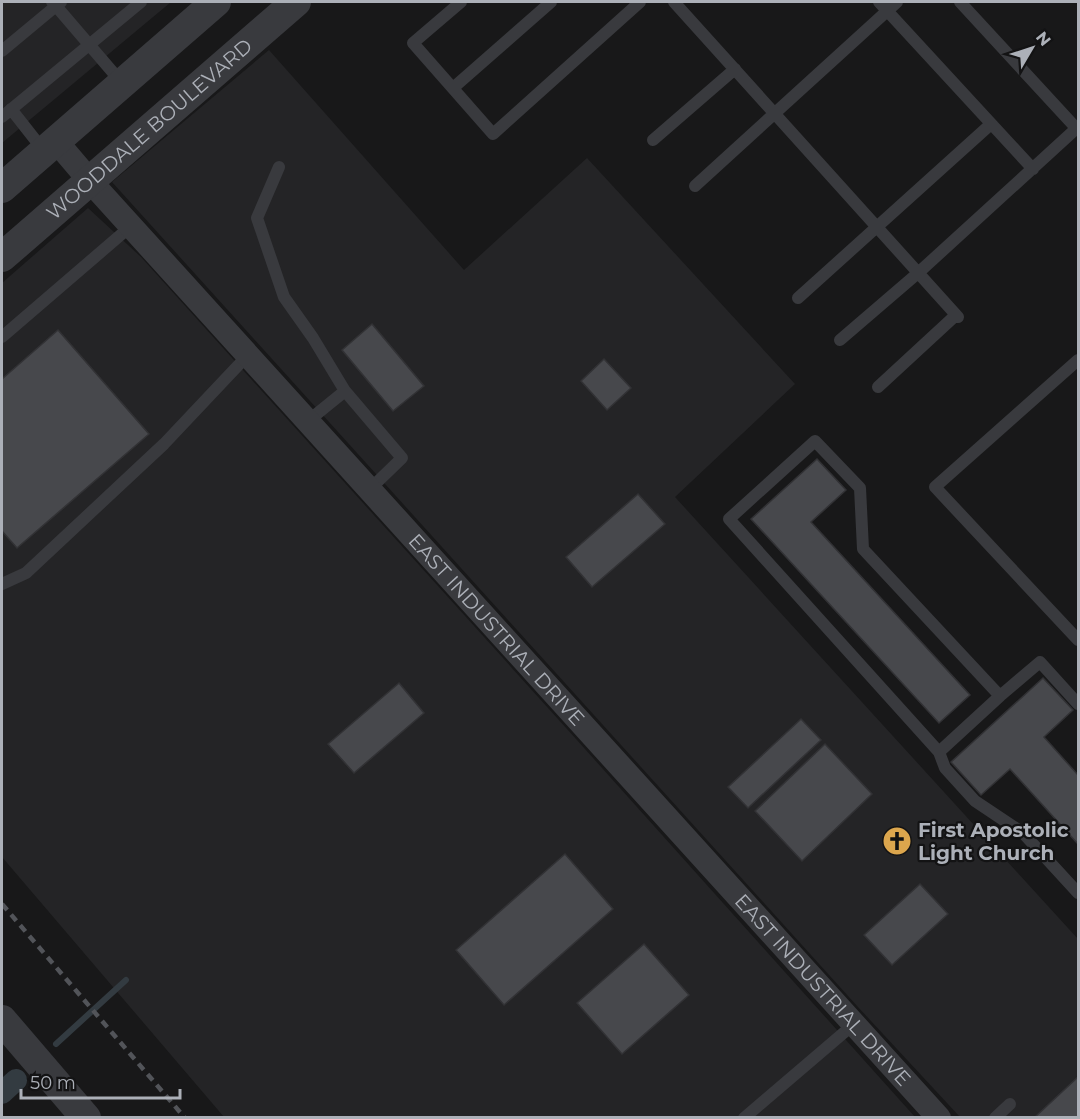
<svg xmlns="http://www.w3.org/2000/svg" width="1080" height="1119" font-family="Montserrat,sans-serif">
<rect width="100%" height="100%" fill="#181819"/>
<path fill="#242426" d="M 2,2 L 171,2 L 2,143 Z
M 269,50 L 464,270 L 587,158 L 795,384 L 675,497 L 1078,939 L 1078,1117 L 960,1117 L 858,1007 L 112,182 Z
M 88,208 L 141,257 L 576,739 L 915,1117 L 224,1117 L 2,857 L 2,283 Z"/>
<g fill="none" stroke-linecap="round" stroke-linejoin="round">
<path stroke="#333b41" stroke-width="6" d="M 56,1044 L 126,980"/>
<path stroke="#333b41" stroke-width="22" d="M 2,1093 L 16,1080"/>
</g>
<path fill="#47484c" stroke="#323235" stroke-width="1.5" d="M 372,324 L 424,386 L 393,411 L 342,350 Z
M 58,330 L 149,434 L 17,548 L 2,531 L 2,379 Z
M 604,359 L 631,388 L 607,410 L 581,381 Z
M 817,459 L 846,490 L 811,522 L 970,695 L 939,723 L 751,519 Z
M 638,494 L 665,524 L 592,587 L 566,557 Z
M 1043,678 L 1073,710 L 1044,737 L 1078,775 L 1078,844 L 1010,769 L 981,795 L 951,762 Z
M 399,683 L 424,713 L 354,773 L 328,744 Z
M 801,719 L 821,740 L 748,808 L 728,787 Z
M 825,744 L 872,794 L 802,861 L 755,811 Z
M 565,854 L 613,909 L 504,1005 L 456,950 Z
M 920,884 L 948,914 L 892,965 L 864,935 Z
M 644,944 L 689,995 L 622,1054 L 577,1003 Z
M 1078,1077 L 1078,1118 L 1034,1118 Z"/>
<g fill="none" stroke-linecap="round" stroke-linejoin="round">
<path stroke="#393a3e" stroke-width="12" d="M 61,2 L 56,6 L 122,83
M 461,2 L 413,43 L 493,134 L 640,2
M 674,2 L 958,317
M 879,2 L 1033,169
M 960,2 L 1077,129
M 2,51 L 56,6 L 52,2
M 453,88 L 551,2
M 11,109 L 44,151
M 2,117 L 141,2
M 653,140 L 735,69
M 279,167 L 257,218 L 284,297 L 313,338 L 345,391
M 695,186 L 897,2
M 798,298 L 991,124
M 2,337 L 131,226
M 840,340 L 918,273 L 1078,127
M 1078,360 L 935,487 L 1078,640
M 878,387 L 956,315
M 308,421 L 345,391 L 402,458 L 370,489
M 2,584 L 26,573 L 164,444 L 248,355
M 1078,704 L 1040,662 L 1000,696 L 863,549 L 860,488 L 815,441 L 729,519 L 939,752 L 945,768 L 975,801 L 1023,833 L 1078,893
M 939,752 L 1000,696
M 744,1118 L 854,1024
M 995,1118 L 1010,1104"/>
<path stroke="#393a3e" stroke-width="24" id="s1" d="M 56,141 L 90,181 L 939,1118"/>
<g stroke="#393a3e" stroke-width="30">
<path d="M 2,188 L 216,2"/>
<path id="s2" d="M 2,257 L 296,2"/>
<path d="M 2,1020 L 86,1118"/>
</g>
<path stroke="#525459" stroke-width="4.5" stroke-dasharray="8 6" stroke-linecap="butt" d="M 2,904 L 185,1118"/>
</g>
<defs>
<g id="church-disc" transform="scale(1.5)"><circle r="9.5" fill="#dca64d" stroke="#131314"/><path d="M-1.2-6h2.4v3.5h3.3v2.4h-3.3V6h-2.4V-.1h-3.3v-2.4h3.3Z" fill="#111"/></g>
</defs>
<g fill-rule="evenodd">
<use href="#church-disc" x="897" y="841"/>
</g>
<g text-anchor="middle" stroke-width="4.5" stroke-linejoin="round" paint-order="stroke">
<g font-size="20" fill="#acb0b8" stroke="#131314">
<text dy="7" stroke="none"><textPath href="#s2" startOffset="195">WOODDALE BOULEVARD</textPath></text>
<text dy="7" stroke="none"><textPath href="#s1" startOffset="658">EAST INDUSTRIAL DRIVE</textPath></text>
<text dy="7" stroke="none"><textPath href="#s1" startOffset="1144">EAST INDUSTRIAL DRIVE</textPath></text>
</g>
<g font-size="20" font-weight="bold" fill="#acb0b8" stroke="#131314" text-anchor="start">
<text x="918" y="837">First Apostolic<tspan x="918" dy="23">Light Church</tspan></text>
</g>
</g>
<rect width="1080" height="1119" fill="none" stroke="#acb0b8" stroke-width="6"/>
<g transform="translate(1032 48) rotate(51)" stroke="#131314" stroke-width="4.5" paint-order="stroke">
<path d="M0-4.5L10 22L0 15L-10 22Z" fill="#acb0b8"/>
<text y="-9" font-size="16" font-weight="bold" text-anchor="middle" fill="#acb0b8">N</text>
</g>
<path d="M21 1089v9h159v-9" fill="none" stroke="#acb0b8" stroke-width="3"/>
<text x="30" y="1089" font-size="18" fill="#acb0b8" stroke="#131314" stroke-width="4.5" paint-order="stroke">50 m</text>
</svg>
